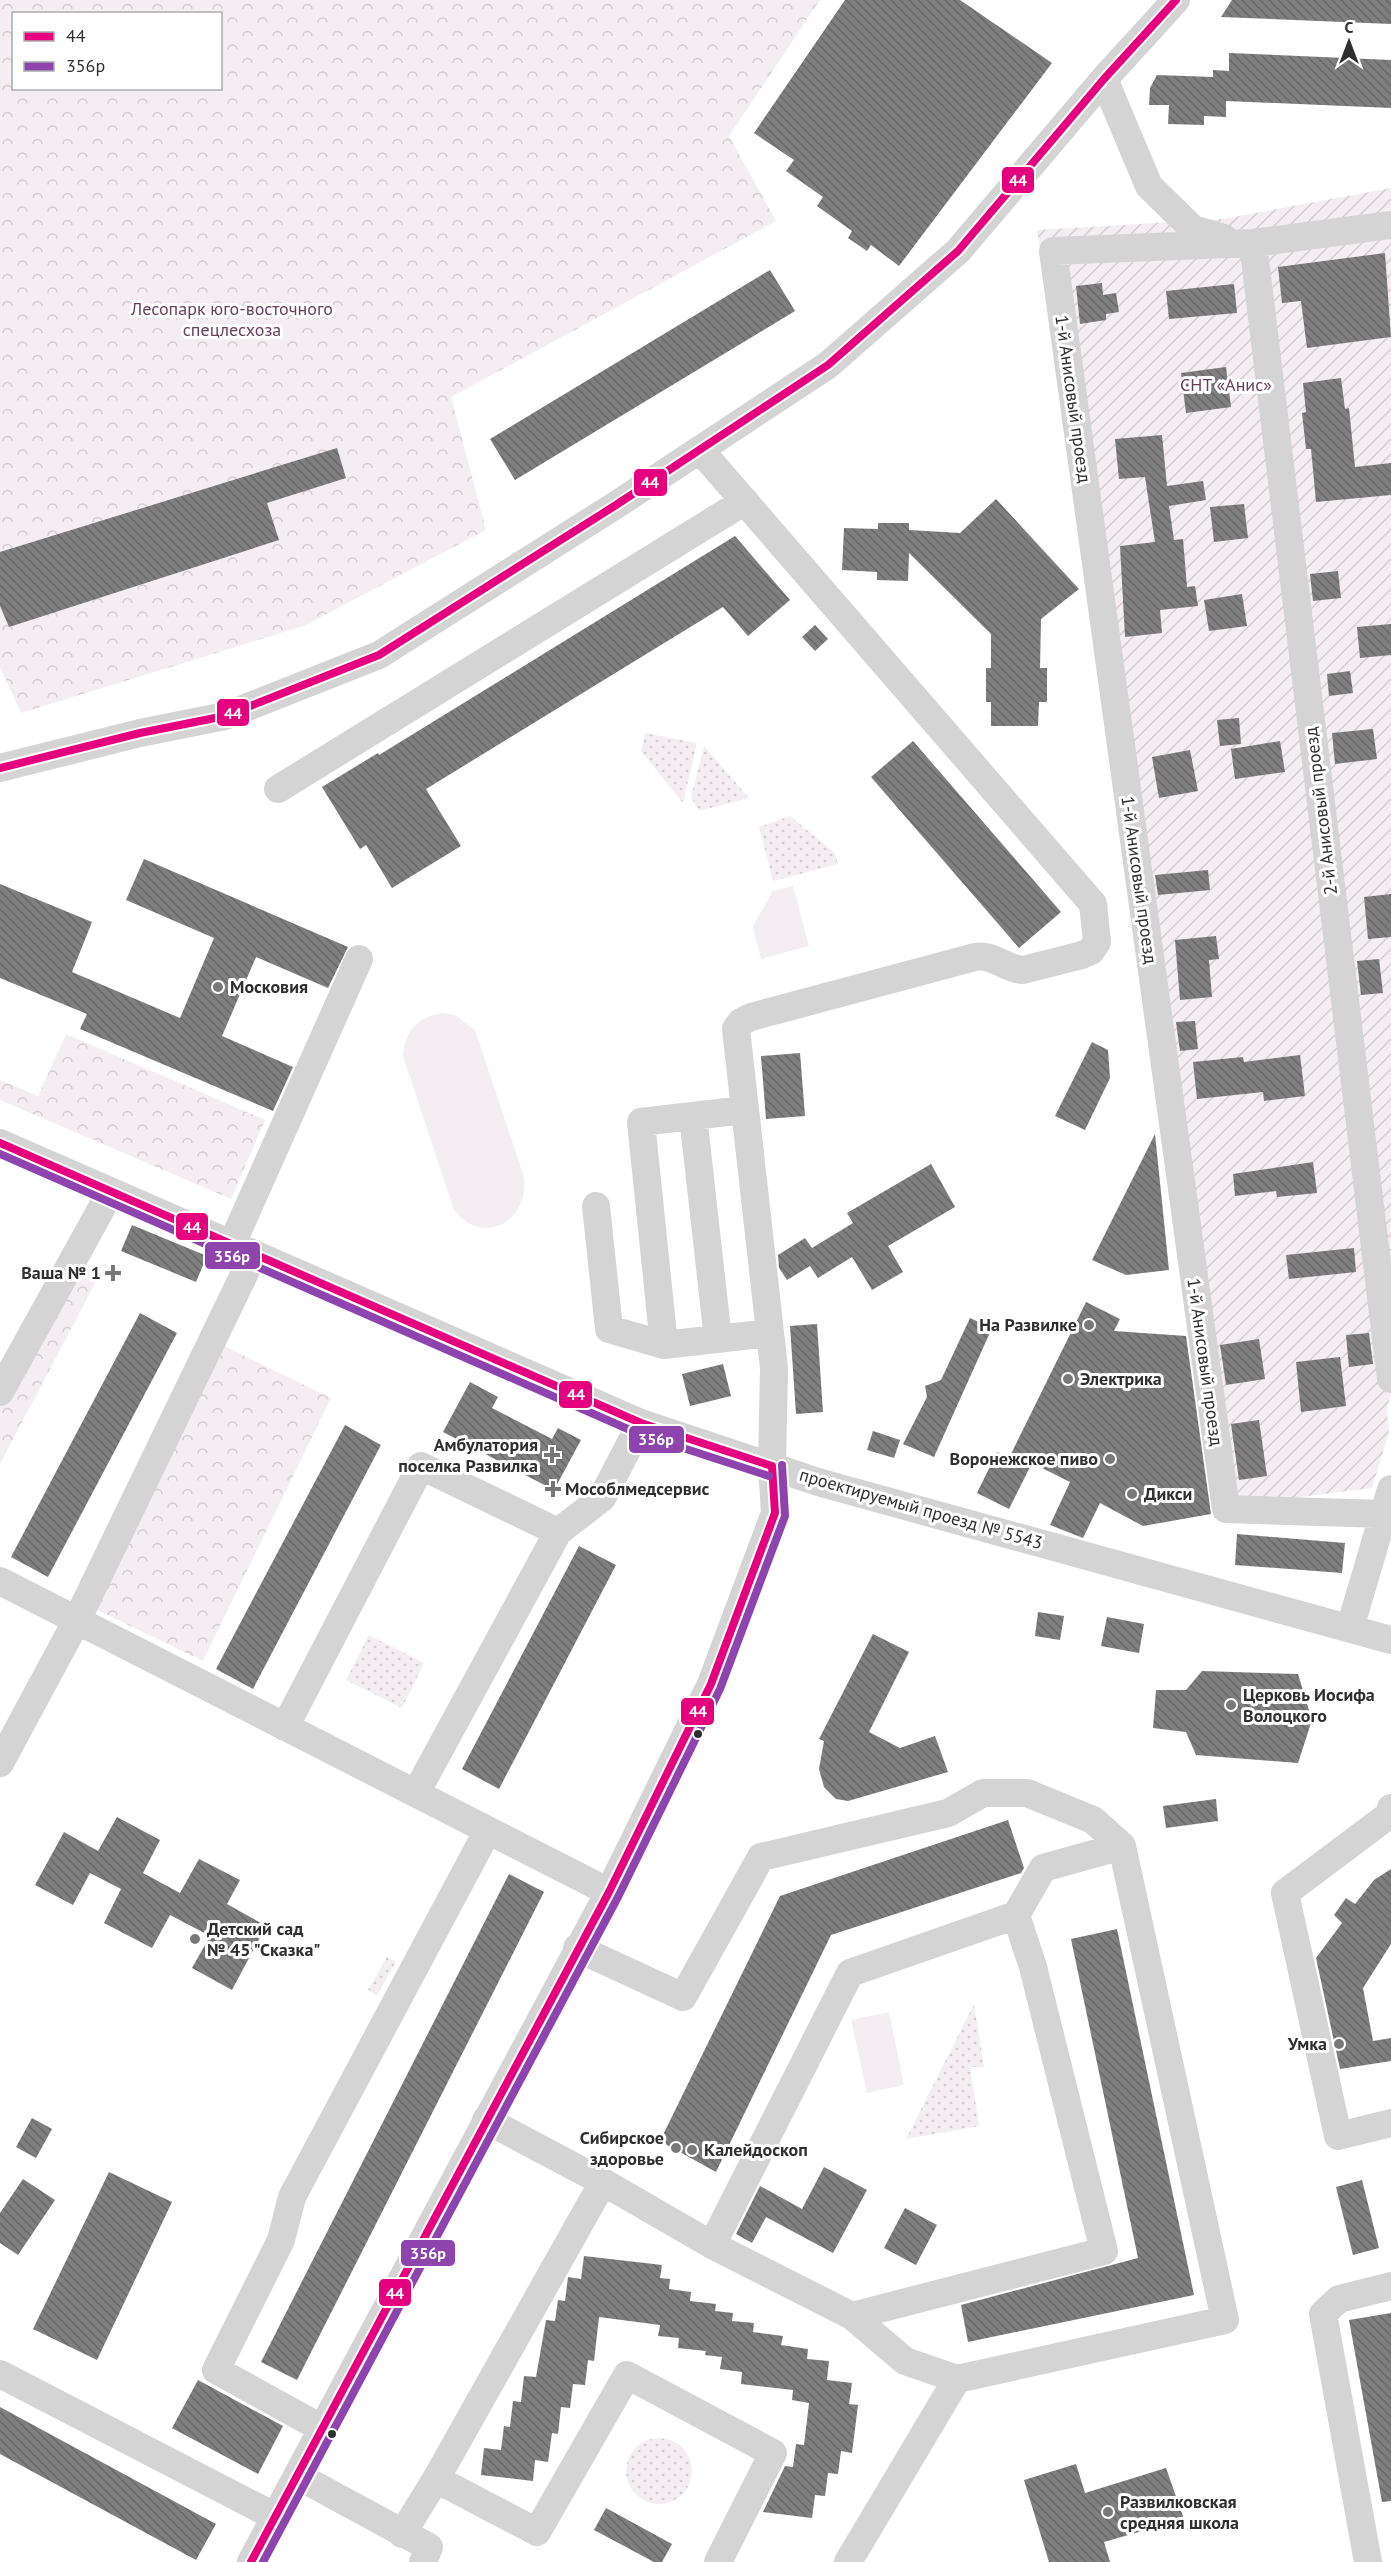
<svg xmlns="http://www.w3.org/2000/svg" width="1391" height="2562" font-family="'PT Sans',sans-serif">
<defs>
<pattern id="grass-dots" width="8" height="8" patternUnits="userSpaceOnUse" patternTransform="scale(1.5)"><rect width="8" height="8" fill="#f4edf2"/><path d="M2 2h.1M6 6h.1" fill="none" stroke="#d2ccd0" stroke-width="1.8" stroke-linecap="round"/></pattern>
<pattern id="forest-crowns" width="20" height="18" patternUnits="userSpaceOnUse" patternTransform="scale(1.5)"><rect width="20" height="18" fill="#f4edf2"/><path d="M2 6a3 3 0 1 1 6 0M12 15a3 3 0 1 1 6 0" fill="none" stroke="#d2ccd0"/></pattern>
<pattern id="garden-furrows" width="10" height="10" patternUnits="userSpaceOnUse" patternTransform="scale(1.5)"><rect width="10" height="10" fill="#f4edf2"/><path d="M-1 1l2-2M0 10L10 0M9 11l2-2" fill="none" stroke="#d2ccd0"/></pattern>
<pattern id="building-back-hatch" width="6" height="6" patternUnits="userSpaceOnUse" patternTransform="scale(1.5)"><rect width="6" height="6" fill="#7f7f7f"/><path d="M-1 5l2 2M0 0l6 6M5-1l2 2" fill="none" stroke="#686868"/></pattern>
</defs>
<rect width="100%" height="100%" fill="#fff"/>
<path fill="url(#grass-dots)" d="M 645,733 L 697,743 L 683,803 L 641,751 Z
M 704,746 L 749,798 L 699,811 L 691,797 Z
M 790,816 L 835,853 L 838,864 L 773,881 L 759,827 Z
M 369,1635 L 424,1663 L 402,1708 L 346,1680 Z
M 387,1957 L 396,1962 L 377,1995 L 368,1990 Z
M 974,2004 L 984,2067 L 970,2067 L 979,2126 L 906,2139 Z
M626 2471a33 33 0 1 1 66 0a33 33 0 1 1-66 0Z"/>
<path fill="url(#forest-crowns)" fill-rule="evenodd" d="M 0,0 L 820,0 L 729,136 L 776,221 L 451,397 L 486,530 L 304,626 L 21,713 L 0,667 ZM 14,14 L 220,14 L 220,88 L 14,88 Z
M 66,1034 L 265,1120 L 231,1199 L 0,1100 L 0,1080 L 38,1096 Z
M 75,1262 L 100,1274 L 0,1464 L 0,1404 Z
M 220,1344 L 331,1398 L 203,1661 L 91,1607 Z"/>
<path fill="url(#garden-furrows)" d="M 1391,188 L 1391,1394 L 1387,1410 L 1389,1432 L 1372,1488 L 1219,1507 L 1037,230 L 1223,219 Z"/>
<path fill="#f4edf2" d="M 793,886 L 809,946 L 761,959 L 753,926 L 773,891 Z
M 442,1013 L 455,1015 L 475,1030 L 524,1177 C 530,1222 482,1247 454,1210 L 403,1056 C 405,1031 417,1017 442,1013 Z
M 889,2012 L 904,2085 L 867,2093 L 851,2020 Z"/>
<path fill="url(#building-back-hatch)" d="M 845,0 L 960,0 L 1052,63 L 899,266 L 871,245 L 867,251 L 848,238 L 852,231 L 817,206 L 823,197 L 786,171 L 794,160 L 754,133 Z
M 1232,0 L 1391,0 L 1391,24 L 1221,17 Z
M 1229,53 L 1391,60 L 1391,108 L 1226,101 L 1226,117 L 1204,116 L 1204,125 L 1168,124 L 1169,105 L 1149,105 L 1150,88 L 1157,75 L 1213,77 L 1213,70 L 1229,71 Z
M 1385,253 L 1391,337 L 1307,348 L 1301,301 L 1282,303 L 1278,267 Z
M 770,270 L 795,311 L 515,480 L 490,439 Z
M 1102,283 L 1103,295 L 1116,293 L 1119,312 L 1106,314 L 1106,320 L 1080,324 L 1076,286 Z
M 1234,284 L 1237,313 L 1169,319 L 1166,291 Z
M 1226,367 L 1231,407 L 1186,413 L 1181,373 Z
M 1341,378 L 1345,409 L 1349,408 L 1355,467 L 1391,463 L 1391,495 L 1316,502 L 1311,449 L 1306,449 L 1302,413 L 1306,412 L 1303,383 Z
M 1162,435 L 1167,486 L 1203,481 L 1206,500 L 1169,506 L 1174,540 L 1183,539 L 1187,587 L 1195,586 L 1198,606 L 1160,610 L 1162,633 L 1125,637 L 1120,546 L 1155,542 L 1145,477 L 1119,479 L 1115,439 Z
M 337,448 L 346,478 L 267,503 L 279,540 L 9,627 L 0,606 L 0,552 Z
M 996,499 L 1079,589 L 1041,619 L 1040,668 L 1047,668 L 1047,702 L 1039,702 L 1038,726 L 991,726 L 991,702 L 986,702 L 986,668 L 991,668 L 991,634 L 909,553 L 908,581 L 877,580 L 877,572 L 842,570 L 844,528 L 878,529 L 878,523 L 909,523 L 909,530 L 960,533 Z
M 1244,504 L 1248,538 L 1214,542 L 1210,507 Z
M 735,536 L 790,600 L 748,636 L 723,607 L 426,789 L 461,846 L 392,888 L 366,845 L 360,849 L 322,787 L 378,753 L 379,755 Z
M 1338,571 L 1341,598 L 1313,601 L 1310,574 Z
M 1242,594 L 1247,626 L 1209,631 L 1204,600 Z
M 1391,624 L 1391,655 L 1360,658 L 1357,627 Z
M 815,625 L 828,639 L 815,651 L 802,637 Z
M 1350,671 L 1353,693 L 1329,696 L 1327,674 Z
M 1239,718 L 1241,744 L 1220,746 L 1217,720 Z
M 1373,729 L 1377,759 L 1335,764 L 1332,733 Z
M 913,741 L 1061,912 L 1019,948 L 871,777 Z
M 1280,741 L 1285,772 L 1235,779 L 1231,749 Z
M 1190,750 L 1198,791 L 1159,798 L 1152,757 Z
M 144,859 L 348,947 L 328,988 L 256,957 L 222,1036 L 293,1067 L 273,1111 L 80,1029 L 87,1014 L 0,978 L 0,884 L 92,922 L 72,972 L 180,1018 L 214,938 L 126,900 Z
M 1208,870 L 1210,890 L 1158,895 L 1155,875 Z
M 1391,894 L 1391,937 L 1368,939 L 1364,897 Z
M 1216,936 L 1219,959 L 1209,960 L 1212,997 L 1180,1000 L 1175,940 Z
M 1379,959 L 1383,993 L 1361,995 L 1357,961 Z
M 1195,1021 L 1198,1049 L 1180,1051 L 1176,1022 Z
M 1092,1042 L 1108,1050 L 1110,1078 L 1085,1130 L 1055,1116 Z
M 800,1053 L 805,1116 L 766,1119 L 761,1056 Z
M 1300,1055 L 1305,1096 L 1264,1101 L 1263,1092 L 1197,1099 L 1193,1062 L 1243,1057 L 1244,1062 Z
M 1155,1134 L 1169,1270 L 1126,1275 L 1092,1260 Z
M 1313,1162 L 1317,1193 L 1277,1197 L 1276,1191 L 1235,1196 L 1233,1174 Z
M 931,1164 L 955,1207 L 888,1246 L 903,1272 L 872,1290 L 852,1257 L 818,1278 L 810,1266 L 787,1280 L 779,1268 L 778,1255 L 805,1238 L 812,1248 L 853,1223 L 847,1213 Z
M 132,1225 L 207,1256 L 196,1282 L 121,1251 Z
M 1354,1248 L 1356,1272 L 1289,1279 L 1286,1255 Z
M 1086,1302 L 1120,1319 L 1114,1331 L 1186,1336 L 1211,1514 L 1143,1526 L 1100,1503 L 1083,1538 L 1050,1525 L 1070,1482 L 1032,1463 L 1009,1509 L 977,1493 L 997,1452 L 1009,1458 Z
M 140,1313 L 177,1333 L 48,1577 L 11,1557 Z
M 970,1318 L 992,1328 L 934,1457 L 903,1444 L 927,1397 L 925,1386 L 941,1380 Z
M 817,1324 L 823,1412 L 796,1414 L 790,1326 Z
M 1369,1333 L 1373,1364 L 1349,1367 L 1346,1335 Z
M 1259,1339 L 1265,1379 L 1226,1385 L 1220,1345 Z
M 1340,1357 L 1346,1406 L 1301,1412 L 1296,1362 Z
M 723,1364 L 731,1396 L 690,1406 L 682,1374 Z
M 470,1382 L 498,1397 L 492,1408 L 552,1439 L 558,1428 L 581,1440 L 554,1490 L 443,1432 Z
M 1259,1420 L 1267,1476 L 1239,1480 L 1231,1424 Z
M 345,1425 L 381,1445 L 253,1689 L 216,1669 Z
M 873,1431 L 900,1440 L 894,1458 L 867,1450 Z
M 1237,1534 L 1345,1543 L 1342,1573 L 1235,1565 Z
M 579,1546 L 616,1565 L 499,1789 L 462,1769 Z
M 1038,1612 L 1064,1616 L 1060,1640 L 1035,1636 Z
M 1107,1617 L 1144,1624 L 1139,1653 L 1101,1646 Z
M 873,1634 L 909,1652 L 869,1732 L 900,1748 L 935,1736 L 948,1772 L 848,1801 L 836,1799 L 824,1787 L 819,1769 L 824,1741 L 819,1739 Z
M 1202,1671 L 1298,1674 L 1312,1720 L 1298,1763 L 1196,1755 L 1186,1732 L 1153,1728 L 1156,1690 L 1186,1690 Z
M 1216,1799 L 1218,1821 L 1166,1828 L 1163,1806 Z
M 117,1817 L 160,1840 L 143,1873 L 180,1893 L 199,1859 L 240,1880 L 227,1904 L 266,1926 L 232,1990 L 192,1968 L 210,1936 L 170,1915 L 152,1948 L 104,1923 L 121,1889 L 90,1873 L 73,1905 L 35,1885 L 64,1832 L 98,1851 Z
M 1008,1820 L 1024,1868 L 1021,1873 L 831,1935 L 716,2172 L 660,2141 L 780,1896 Z
M 1391,1869 L 1391,1944 L 1363,1988 L 1373,2041 L 1391,2038 L 1391,2061 L 1340,2069 L 1316,1958 L 1342,1923 L 1334,1915 L 1346,1898 L 1355,1904 L 1374,1880 Z
M 509,1874 L 544,1892 L 297,2380 L 261,2362 Z
M 1117,1929 L 1194,2295 L 968,2342 L 961,2305 L 1138,2258 L 1071,1939 Z
M 32,2118 L 52,2129 L 36,2158 L 16,2147 Z
M 824,2167 L 867,2190 L 833,2253 L 766,2217 L 752,2243 L 736,2234 L 760,2186 L 802,2209 Z
M 109,2172 L 172,2202 L 97,2360 L 33,2329 Z
M 23,2179 L 55,2200 L 18,2255 L 0,2243 L 0,2213 Z
M 1362,2180 L 1379,2248 L 1353,2255 L 1336,2187 Z
M 905,2208 L 937,2225 L 916,2265 L 884,2248 Z
M 584,2256 L 662,2265 L 660,2278 L 670,2279 L 669,2289 L 691,2292 L 690,2301 L 716,2304 L 715,2311 L 733,2313 L 732,2321 L 754,2323 L 753,2332 L 783,2336 L 781,2345 L 808,2349 L 807,2359 L 829,2361 L 827,2380 L 852,2383 L 849,2404 L 858,2405 L 852,2453 L 841,2451 L 838,2474 L 828,2473 L 825,2496 L 815,2495 L 812,2518 L 763,2512 L 785,2466 L 793,2467 L 796,2444 L 804,2445 L 809,2403 L 792,2400 L 793,2390 L 741,2384 L 742,2372 L 720,2369 L 722,2357 L 705,2355 L 706,2351 L 678,2348 L 679,2338 L 658,2336 L 660,2325 L 599,2317 L 594,2361 L 588,2360 L 585,2385 L 573,2384 L 570,2408 L 561,2407 L 558,2434 L 552,2433 L 548,2462 L 535,2460 L 533,2481 L 481,2475 L 484,2448 L 501,2450 L 504,2426 L 510,2427 L 513,2401 L 521,2402 L 524,2376 L 536,2377 L 546,2320 L 555,2321 L 558,2300 L 565,2301 L 568,2277 L 581,2279 Z
M 1391,2313 L 1391,2501 L 1382,2502 L 1349,2320 Z
M 198,2380 L 283,2426 L 258,2474 L 172,2428 Z
M 0,2407 L 216,2524 L 196,2560 L 0,2454 Z
M 1076,2464 L 1085,2493 L 1166,2468 L 1184,2519 L 1104,2542 L 1110,2562 L 1049,2562 L 1024,2480 Z
M 606,2508 L 672,2544 L 662,2562 L 654,2562 L 594,2530 Z"/>
<g fill="none" stroke-linecap="round" stroke-linejoin="round">
<path stroke="#d4d4d4" stroke-width="28" d="M 1104,79 L 1149,186 L 1193,229 L 1224,238
M 1253,243 L 1391,1379
M 0,768 L 140,733 L 225,716 L 379,655 L 616,505 L 828,365 L 958,251 L 1104,79 L 1176,0
M 278,789 L 745,501
M 744,1110 L 641,1122 L 664,1345 L 769,1333
M 693,1116 L 718,1339
M 0,1143 L 641,1423 L 818,1482 L 1391,1640
M 596,1206 L 609,1329 L 664,1345
M 231,1246 L 359,959
M 0,1392 L 110,1193
M 1384,1514 L 1226,1509 L 1053,251 L 1253,243 L 1391,225
M 0,1581 L 609,1892
M 1350,1628 L 1391,1489
M 285,1727 L 421,1466 L 558,1532
M 0,1763 L 77,1620 L 253,1256
M 416,1793 L 558,1532 L 602,1498 L 641,1423
M 1391,1808 L 1389,1815 L 1285,1893 L 1338,2136 L 1391,2123
M 577,1948 L 683,1997 L 761,1857 L 948,1813 L 983,1793 L 1027,1793 L 1093,1820 L 1122,1846 L 1225,2320 L 957,2379 L 848,2562
M 486,2120 L 603,2182
M 712,2245 L 850,1973 L 1016,1915
M 852,2316 L 1104,2251 L 1033,1967 L 1016,1915 L 1043,1868 L 1122,1846
M 0,2374 L 274,2516
M 323,2429 L 216,2370 L 281,2240 L 292,2197 L 488,1830
M 298,2476 L 429,2547 L 423,2562
M 436,2479 L 603,2182 L 712,2245 L 852,2316 L 905,2361 L 957,2379
M 402,2534 L 436,2479 L 537,2532 L 627,2375 L 773,2453 L 718,2562
M 251,2562 L 609,1892 L 711,1684 L 775,1513 L 772,1466 L 774,1368 L 736,1029 L 741,1022 L 751,1017 L 975,957 C 994,954 1005,969 1023,970 L 1082,955 L 1091,951 L 1097,942 L 1093,904 L 700,450
M 1368,2562 L 1323,2314 L 1339,2299 L 1391,2286"/>
<g stroke="#fff" stroke-width="12">
<path id="bus-1" d="M 0,768 L 140,733 L 225,716 L 379,655 L 616,505 L 828,365 L 958,251 L 1104,79 L 1176,0
M 0,1143 L 641,1423 L 772,1466
M 251,2562 L 609,1892 L 711,1684 L 775,1513 L 772,1466"/>
</g>
<g stroke="#fff" stroke-width="12">
<path id="bus-2" d="M 0,1154 L 637,1433 L 769,1476
M 263,2562 L 618,1897 L 720,1689 L 785,1516 L 782,1465"/>
</g>
<use href="#bus-1" stroke="#e5007d" stroke-width="8"/>
<use href="#bus-2" stroke="#8e44ad" stroke-width="8"/>
</g>
<g fill="#787878" stroke="#fff" stroke-width="2">
<circle cx="218" cy="987" r="6"/>
<path d="M110 1264h6v6h6v6h-6v6h-6v-6h-6v-6h6z"/>
<circle cx="1089" cy="1325" r="6"/>
<circle cx="1068" cy="1379" r="6"/>
<path d="M549 1446h6v6h6v6h-6v6h-6v-6h-6v-6h6z"/>
<circle cx="1110" cy="1459" r="6"/>
<path d="M550 1480h6v6h6v6h-6v6h-6v-6h-6v-6h6z"/>
<circle cx="1132" cy="1494" r="6"/>
<circle cx="1231" cy="1705" r="6"/>
<circle cx="195" cy="1939" r="6"/>
<circle cx="1339" cy="2044" r="6"/>
<circle cx="676" cy="2148" r="6"/>
<circle cx="692" cy="2150" r="6"/>
<circle cx="1108" cy="2512" r="6"/>
</g>
<g fill="#2f2f2f" stroke="#fff" stroke-width="2">
<circle cx="698" cy="1734" r="5"/>
<circle cx="332" cy="2434" r="5"/>
</g>
<g text-anchor="middle" stroke-width="6" stroke-linejoin="round" paint-order="stroke">
<g font-size="18" fill="#67405a" stroke="#fff">
<text x="232" y="315">Лесопарк юго-восточного<tspan x="232" dy="21">спецлесхоза</tspan></text>
<text x="1226" y="391">СНТ «Анис»</text>
</g>
<g font-size="18" fill="#2f2f2f" stroke="#fff">
<text transform="translate(1073 399) rotate(82)" y="6">1-й Анисовый проезд</text>
<text transform="translate(1321 811) rotate(-97)" y="6">2-й Анисовый проезд</text>
<text transform="translate(1139 880) rotate(82)" y="6">1-й Анисовый проезд</text>
<text transform="translate(1205 1362) rotate(82)" y="6">1-й Анисовый проезд</text>
<text transform="translate(921 1509) rotate(16)" y="6">проектируемый проезд № 5543</text>
</g>
<g font-size="18" font-weight="bold" fill="#2f2f2f" stroke="#fff" text-anchor="start">
<text x="230" y="993">Московия</text>
<text x="101" y="1279" text-anchor="end">Ваша № 1</text>
<text x="1077" y="1331" text-anchor="end">На Развилке</text>
<text x="1080" y="1385">Электрика</text>
<text x="538" y="1451" text-anchor="end">Амбулатория<tspan x="538" dy="21">поселка Развилка</tspan></text>
<text x="1098" y="1465" text-anchor="end">Воронежское пиво</text>
<text x="565" y="1495">Мособлмедсервис</text>
<text x="1144" y="1500">Дикси</text>
<text x="1243" y="1701">Церковь Иосифа<tspan x="1243" dy="21">Волоцкого</tspan></text>
<text x="207" y="1935">Детский сад<tspan x="207" dy="21">№ 45 "Сказка"</tspan></text>
<text x="1327" y="2050" text-anchor="end">Умка</text>
<text x="664" y="2144" text-anchor="end">Сибирское<tspan x="664" dy="21">здоровье</tspan></text>
<text x="704" y="2156">Калейдоскоп</text>
<text x="1120" y="2508">Развилковская<tspan x="1120" dy="21">средняя школа</tspan></text>
</g>
</g>
<g stroke="#fff" stroke-width="2">
<rect x="1001" y="166" width="34" height="28" rx="6" fill="#e5007d"/>
<rect x="633" y="468" width="35" height="29" rx="6" fill="#e5007d"/>
<rect x="216" y="698" width="34" height="29" rx="6" fill="#e5007d"/>
<rect x="175" y="1212" width="34" height="29" rx="6" fill="#e5007d"/>
<rect x="204" y="1241" width="57" height="29" rx="6" fill="#8e44ad"/>
<rect x="558" y="1380" width="35" height="29" rx="6" fill="#e5007d"/>
<rect x="628" y="1425" width="57" height="29" rx="6" fill="#8e44ad"/>
<rect x="680" y="1697" width="35" height="29" rx="6" fill="#e5007d"/>
<rect x="400" y="2239" width="56" height="28" rx="6" fill="#8e44ad"/>
<rect x="378" y="2278" width="34" height="29" rx="6" fill="#e5007d"/>
</g>
<g font-size="16" text-anchor="middle" font-weight="bold" fill="#fff">
<text x="1018" y="186">44</text>
<text x="650" y="488">44</text>
<text x="233" y="719">44</text>
<text x="192" y="1233">44</text>
<text x="232" y="1262">356р</text>
<text x="576" y="1400">44</text>
<text x="656" y="1445">356р</text>
<text x="698" y="1717">44</text>
<text x="428" y="2259">356р</text>
<text x="395" y="2299">44</text>
</g>
<rect x="12" y="12" width="210" height="78" fill="#ffffff" stroke="#acacac" stroke-width="1.5"/>
<rect x="24" y="32" width="30" height="9" fill="#e5007d" stroke="#acacac" stroke-width="1.5"/>
<text x="66" y="42" font-size="18" fill="#2f2f2f">44</text>
<rect x="24" y="62" width="30" height="9" fill="#8e44ad" stroke="#acacac" stroke-width="1.5"/>
<text x="66" y="72" font-size="18" fill="#2f2f2f">356р</text>
<g transform="translate(1349 42)" stroke="#ffffff" stroke-width="4.5" paint-order="stroke">
<path d="M0-4.5L10 22L0 15L-10 22Z" fill="#2f2f2f"/>
<text y="-9" font-size="16" font-weight="bold" text-anchor="middle" fill="#2f2f2f">С</text>
</g>
</svg>
